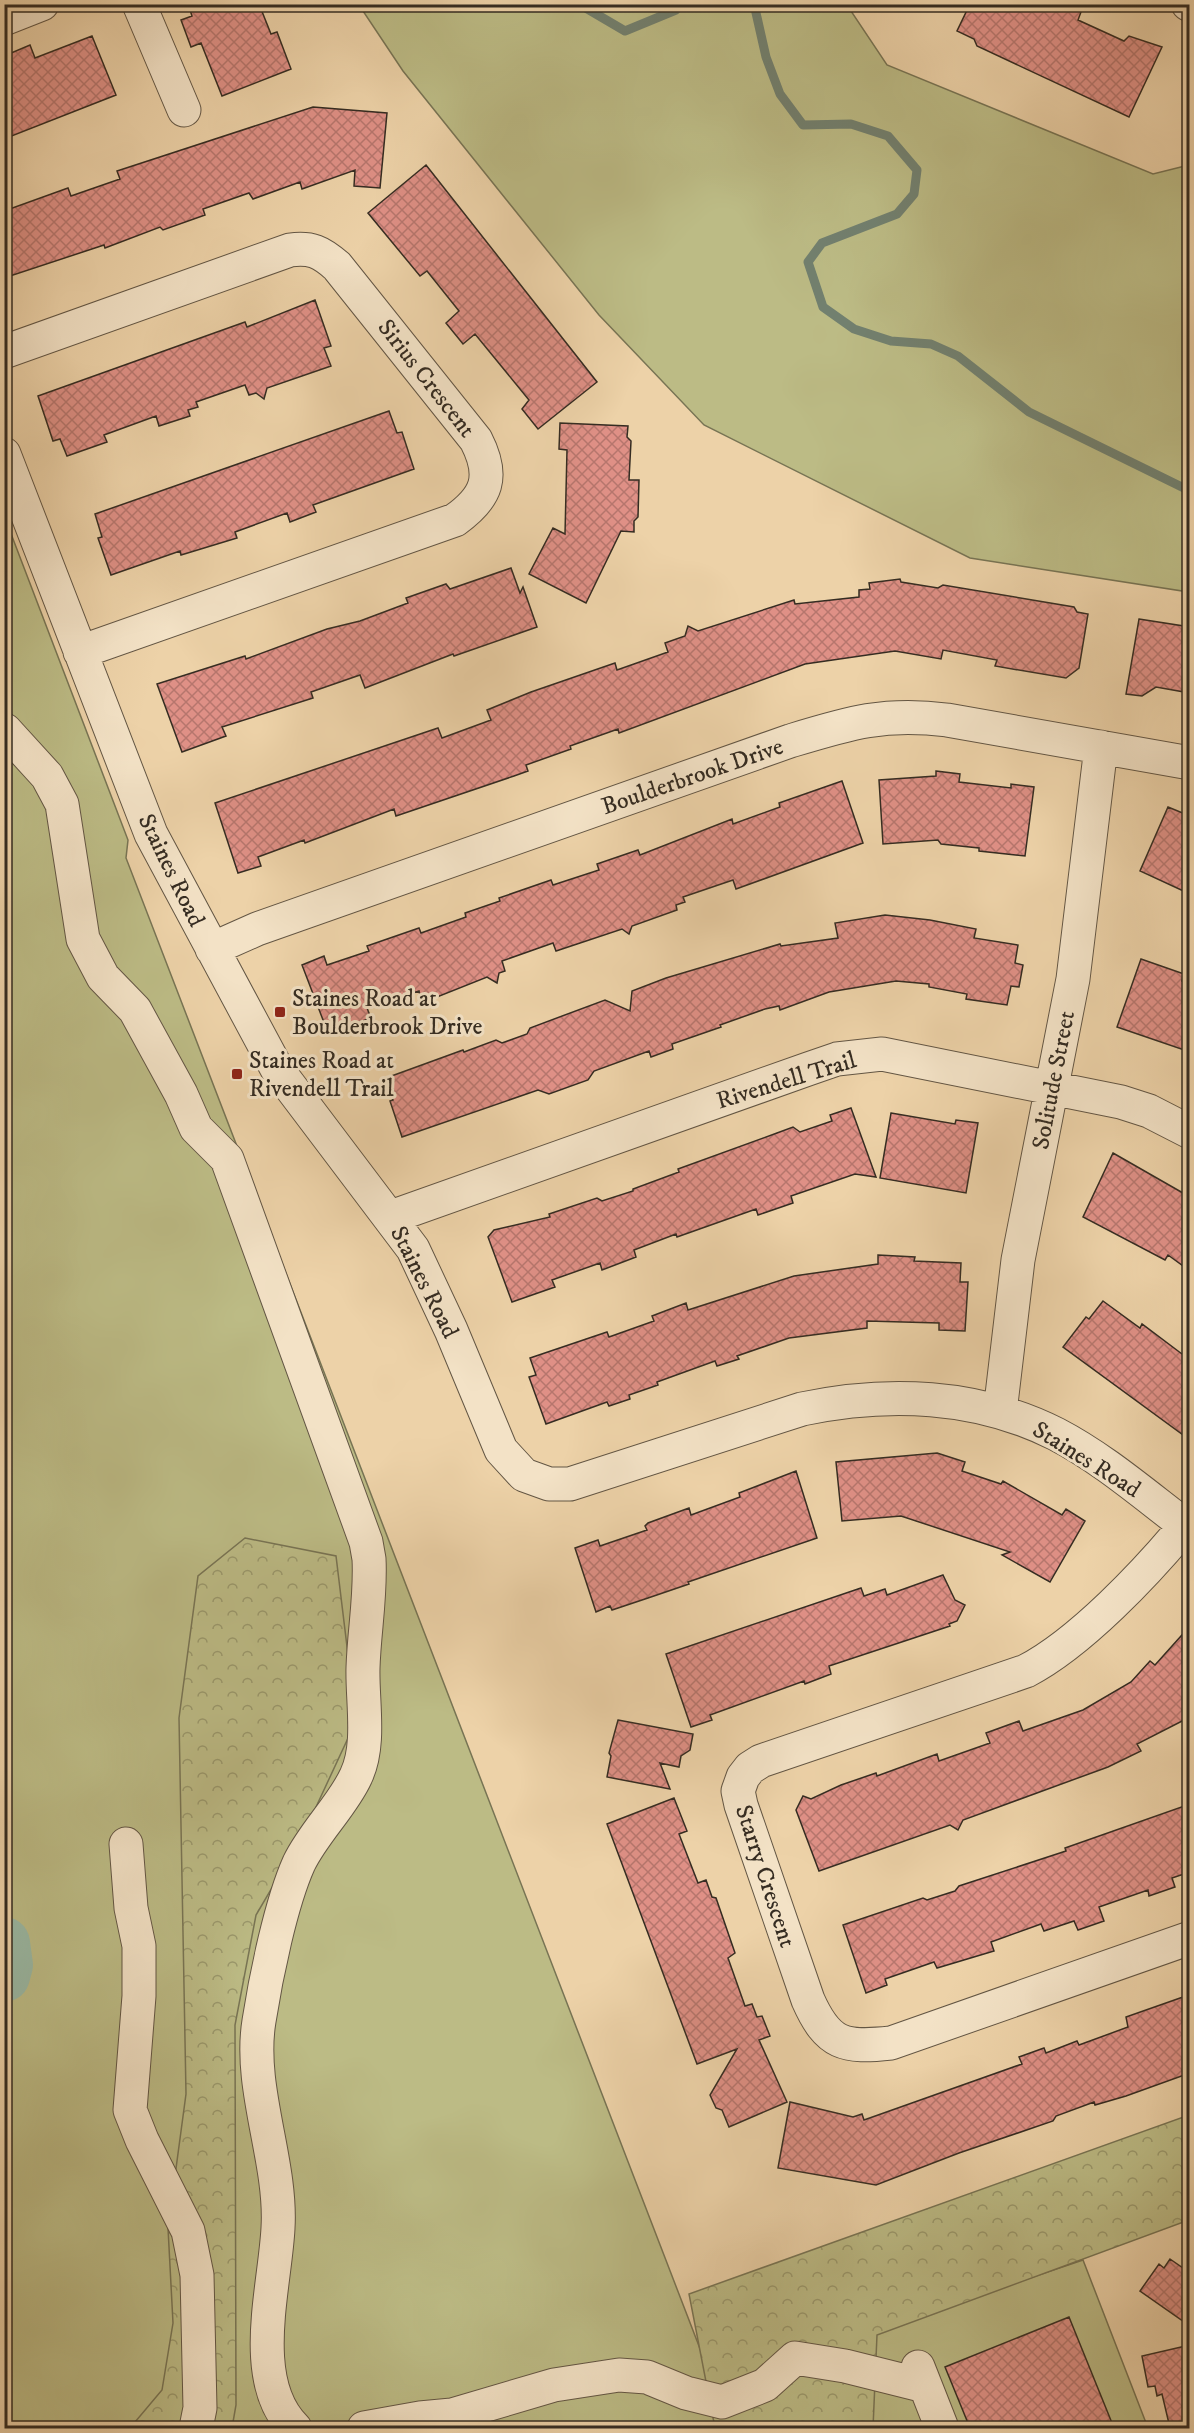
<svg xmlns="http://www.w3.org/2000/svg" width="1194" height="2433" font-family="'IM FELL DW Pica',serif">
<defs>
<pattern id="forest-crowns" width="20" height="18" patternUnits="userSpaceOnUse" patternTransform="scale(1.5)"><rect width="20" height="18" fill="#bcbb85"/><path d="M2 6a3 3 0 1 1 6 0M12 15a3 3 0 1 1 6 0" fill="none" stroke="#9a986c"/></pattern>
<pattern id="building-cross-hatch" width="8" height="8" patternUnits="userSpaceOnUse" patternTransform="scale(1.5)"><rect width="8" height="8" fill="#df9086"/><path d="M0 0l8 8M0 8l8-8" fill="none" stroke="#b6766d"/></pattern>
</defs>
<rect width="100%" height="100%" fill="#edd2a8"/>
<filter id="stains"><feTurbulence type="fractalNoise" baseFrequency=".00333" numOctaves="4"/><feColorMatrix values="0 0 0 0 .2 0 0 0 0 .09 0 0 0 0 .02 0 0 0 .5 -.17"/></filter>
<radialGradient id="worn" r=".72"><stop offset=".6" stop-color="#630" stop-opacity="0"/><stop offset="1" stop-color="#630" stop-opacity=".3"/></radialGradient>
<path fill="#bcbb85" stroke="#787454" stroke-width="1.5" d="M 359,5 L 847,5 L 887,65 L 1153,174 L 1189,165 L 1189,592 L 970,558 L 704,425 L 599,315 L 403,71 Z
M 5,518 L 128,840 L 126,858 L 714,2385 L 1083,2260 L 1148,2428 L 5,2428 Z"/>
<path fill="url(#forest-crowns)" stroke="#787454" stroke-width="1.5" d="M 245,1538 L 336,1556 L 356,1721 L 303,1835 L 256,1915 L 235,2025 L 236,2405 L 232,2428 L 130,2428 L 162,2390 L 173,2323 L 168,2228 L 186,2094 L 179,1718 L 198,1576 Z
M 1189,2115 L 1189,2220 L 877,2335 L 873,2428 L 715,2428 L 689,2294 Z"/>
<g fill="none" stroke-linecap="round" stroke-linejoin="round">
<path stroke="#72806f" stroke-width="9" d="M 579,4 L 625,31 L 676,10 L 679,4
M 754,4 L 766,57 L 780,94 L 803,125 L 851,124 L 888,136 L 917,170 L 914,194 L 897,214 L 822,243 L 808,262 L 823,307 L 854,329 L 891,341 L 931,344 L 958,356 L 1029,412 L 1190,491"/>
<path stroke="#9ab8a3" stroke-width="52" d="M 4,1943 L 7,1965 L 4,1976"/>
</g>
<path fill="url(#building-cross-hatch)" stroke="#352c22" stroke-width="1.5" d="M 188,4 L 259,4 L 271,34 L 277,32 L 291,69 L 222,96 L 201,43 L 191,47 L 181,20 L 192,16 Z
M 970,4 L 1064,4 L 1081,12 L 1078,20 L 1124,41 L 1129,36 L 1162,47 L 1129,117 L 977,46 L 974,39 L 957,31 Z
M 92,36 L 116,95 L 4,139 L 4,56 L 30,45 L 35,58 Z
M 313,107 L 387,113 L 380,188 L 354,186 L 355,170 L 302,189 L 300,182 L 253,199 L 249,193 L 203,209 L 205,215 L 163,230 L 160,227 L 105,248 L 104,245 L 4,278 L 4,211 L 68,188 L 71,196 L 120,179 L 117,171 Z
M 426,165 L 597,382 L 538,429 L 522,409 L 529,400 L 475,334 L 463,344 L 446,323 L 459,311 L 427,271 L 420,276 L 368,213 Z
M 315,300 L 331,346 L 324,348 L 331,366 L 267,388 L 264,399 L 256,393 L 249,395 L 245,385 L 196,402 L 198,407 L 188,410 L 190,416 L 159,426 L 156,416 L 104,435 L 107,442 L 67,456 L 60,439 L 53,441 L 38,396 L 245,322 L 247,327 Z
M 389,411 L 397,433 L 402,432 L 414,469 L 313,505 L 316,512 L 290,522 L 287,513 L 235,532 L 237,538 L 181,555 L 180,551 L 111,575 L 98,538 L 102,537 L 95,514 Z
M 560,423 L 628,426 L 627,437 L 631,441 L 629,480 L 639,480 L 638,517 L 634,521 L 634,532 L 621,531 L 586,603 L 529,574 L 553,528 L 565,534 L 567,450 L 559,449 Z
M 511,568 L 520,593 L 523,587 L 537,627 L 454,656 L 453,654 L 365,688 L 360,675 L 311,692 L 313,698 L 222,727 L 226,736 L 182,752 L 157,684 L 245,656 L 246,659 L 327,629 L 360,621 L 408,603 L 406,598 L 446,584 L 450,589 Z
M 900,579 L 901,582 L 938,588 L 943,585 L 1074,607 L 1077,612 L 1088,614 L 1079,668 L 1066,678 L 995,666 L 997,660 L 943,650 L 941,659 L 895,651 L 805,664 L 619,733 L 618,729 L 570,746 L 571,749 L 526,765 L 528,771 L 514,776 L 396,816 L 394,809 L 305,843 L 304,840 L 258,857 L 261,866 L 238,873 L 215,803 L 438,728 L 442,738 L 491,720 L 487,710 L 531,692 L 615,663 L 617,670 L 668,652 L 665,643 L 685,636 L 688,626 L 698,631 L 794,600 L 795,604 L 859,597 L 859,590 L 870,589 L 869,583 Z
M 1139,619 L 1190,627 L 1190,693 L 1156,687 L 1142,696 L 1126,694 Z
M 936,771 L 960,774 L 959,782 L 1011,788 L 1011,784 L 1034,787 L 1025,856 L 979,851 L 979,848 L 941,844 L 938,840 L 883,844 L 879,780 L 936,776 Z
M 842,781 L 863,843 L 736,889 L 733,880 L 683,897 L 685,902 L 676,905 L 677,910 L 632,926 L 629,934 L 622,929 L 556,951 L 553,943 L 502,961 L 505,971 L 499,973 L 497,983 L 487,977 L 432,999 L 420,995 L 419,991 L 367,1008 L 371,1018 L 328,1033 L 302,965 L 324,956 L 327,965 L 369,951 L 367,946 L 419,928 L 421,933 L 466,917 L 465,913 L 500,901 L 499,898 L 551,880 L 553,885 L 599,870 L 597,864 L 638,850 L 640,855 L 732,819 L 733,824 L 780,807 L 779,803 Z
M 1168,807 L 1190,816 L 1190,894 L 1140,871 Z
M 885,915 L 930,920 L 976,929 L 974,938 L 1018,945 L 1015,963 L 1023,965 L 1019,987 L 1011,986 L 1007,1005 L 966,999 L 967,994 L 929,987 L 929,984 L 896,981 L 829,992 L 780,1010 L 779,1006 L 765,1009 L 720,1025 L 721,1027 L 672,1044 L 673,1049 L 651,1057 L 649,1051 L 594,1071 L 588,1080 L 549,1094 L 538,1090 L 402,1137 L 390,1101 L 393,1100 L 386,1078 L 463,1050 L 464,1052 L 496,1040 L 502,1043 L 527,1034 L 530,1028 L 605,1000 L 630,1011 L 632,991 L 666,978 L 780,944 L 781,946 L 838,938 L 835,923 Z
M 1141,959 L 1184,974 L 1182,981 L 1190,984 L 1190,1052 L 1117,1027 Z
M 851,1108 L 876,1177 L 855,1174 L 791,1196 L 793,1203 L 758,1215 L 756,1209 L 677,1237 L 676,1234 L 634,1250 L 636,1257 L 602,1270 L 600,1263 L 552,1280 L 555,1287 L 512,1302 L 488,1237 L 494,1230 L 550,1217 L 549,1214 L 597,1198 L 602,1201 L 633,1191 L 633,1189 L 679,1172 L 678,1169 L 777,1133 L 793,1127 L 800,1132 L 832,1121 L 830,1115 Z
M 891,1113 L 955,1124 L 956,1120 L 978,1123 L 966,1193 L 880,1178 Z
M 1113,1153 L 1190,1197 L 1190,1271 L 1168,1255 L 1165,1260 L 1083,1217 Z
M 878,1255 L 915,1257 L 914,1261 L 961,1263 L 960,1282 L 968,1282 L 965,1331 L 939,1330 L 939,1323 L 867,1321 L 867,1328 L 789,1338 L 737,1356 L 739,1359 L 717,1366 L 715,1361 L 657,1382 L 658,1385 L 629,1395 L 630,1399 L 609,1406 L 607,1402 L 546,1424 L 529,1377 L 536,1375 L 530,1358 L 607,1332 L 609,1337 L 654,1321 L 652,1316 L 686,1303 L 688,1310 L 794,1276 L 878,1264 Z
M 1103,1301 L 1140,1328 L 1142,1324 L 1190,1360 L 1190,1440 L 1063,1347 L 1086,1317 L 1089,1319 Z
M 937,1453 L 965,1462 L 962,1471 L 1001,1484 L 1003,1481 L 1062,1515 L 1066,1509 L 1085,1521 L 1050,1582 L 1002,1555 L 1010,1552 L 901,1516 L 842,1521 L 836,1462 Z
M 796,1471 L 817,1538 L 688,1582 L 689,1584 L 648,1598 L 612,1610 L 610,1606 L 596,1612 L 575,1548 L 598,1540 L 600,1546 L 647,1530 L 645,1526 L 648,1523 L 689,1508 L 691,1515 L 740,1497 L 739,1493 Z
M 943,1575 L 955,1600 L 965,1605 L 957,1621 L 949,1624 L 950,1626 L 829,1666 L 831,1674 L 805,1684 L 804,1681 L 710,1715 L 712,1720 L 691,1727 L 666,1654 L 861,1588 L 864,1596 L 885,1589 L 887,1595 Z
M 1190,1626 L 1190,1717 L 1137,1744 L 1141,1751 L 1108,1767 L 963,1820 L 958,1830 L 950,1825 L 819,1871 L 796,1810 L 803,1796 L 811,1799 L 841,1785 L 876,1773 L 877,1776 L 937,1754 L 939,1761 L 990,1743 L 986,1733 L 1019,1721 L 1023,1731 L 1083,1710 L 1131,1682 L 1150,1661 L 1155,1665 Z
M 618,1720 L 693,1734 L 690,1750 L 681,1756 L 679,1767 L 660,1763 L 670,1789 L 607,1777 L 611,1756 L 609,1753 Z
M 674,1798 L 687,1831 L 679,1834 L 698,1883 L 706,1880 L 712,1897 L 716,1898 L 735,1953 L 728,1958 L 745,2006 L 752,2004 L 757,2017 L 762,2016 L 770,2036 L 759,2040 L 787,2102 L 729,2127 L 722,2110 L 716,2108 L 710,2095 L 737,2049 L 697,2064 L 607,1824 Z
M 1190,1804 L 1190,1872 L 1172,1878 L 1175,1887 L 1149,1896 L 1148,1890 L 1099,1907 L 1104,1921 L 1078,1930 L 1074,1921 L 1044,1931 L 1041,1924 L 991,1942 L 994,1951 L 937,1968 L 934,1962 L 885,1979 L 887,1985 L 866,1993 L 843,1925 L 923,1898 L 927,1900 L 955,1891 L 959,1886 L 1066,1851 L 1065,1848 Z
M 1183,1997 L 1190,2015 L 1190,2073 L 1126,2096 L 1095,2105 L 1094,2102 L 1056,2116 L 1053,2121 L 959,2153 L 876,2185 L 778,2168 L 790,2102 L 853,2117 L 862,2114 L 864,2120 L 1022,2064 L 1019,2057 L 1044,2048 L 1046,2053 L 1077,2041 L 1079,2045 L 1128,2027 L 1126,2017 Z
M 1170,2259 L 1190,2273 L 1190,2326 L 1140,2291 L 1159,2264 L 1164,2268 Z
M 1069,2317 L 1114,2428 L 970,2428 L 945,2367 Z
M 1190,2345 L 1190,2428 L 1170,2428 L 1162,2394 L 1157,2396 L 1155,2386 L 1148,2387 L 1142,2356 Z"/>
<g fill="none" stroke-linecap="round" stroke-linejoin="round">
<g stroke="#635644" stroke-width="35">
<path id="minor" d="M 139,4 L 184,110
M 1188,4 L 1190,5
M 4,19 L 42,4
M 4,352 L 290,250 C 311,247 321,252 337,266 L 476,440 C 495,477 487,497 455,520 L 80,652
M 4,454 L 151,834 L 277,1069 L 413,1249 L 451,1330 L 501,1450 L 524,1475 L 549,1484 L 570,1484 L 802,1409 C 887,1391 977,1394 1056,1434 C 1104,1459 1146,1496 1190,1529
M 5,730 L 47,776 L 62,804 L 83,939 L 103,977 L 135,1010 L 181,1094 L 196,1128 L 227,1159 L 366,1542 L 369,1559 C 371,1596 364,1632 363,1668 C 362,1701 371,1745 356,1776 C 343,1805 314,1832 299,1863 C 281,1903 266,1976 259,2021 C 248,2088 282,2161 278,2228 C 275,2288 247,2381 295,2428
M 212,949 L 257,929 L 790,741 C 849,723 884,712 947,720 L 1190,763
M 391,1217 L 808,1069 L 837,1059 L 882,1054 L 1121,1102 L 1149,1111 L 1190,1132
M 1000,1412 L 1018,1260 L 1073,979 L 1101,747
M 1185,1526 C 1146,1573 1080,1643 1026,1671 L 761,1761 L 750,1768 L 743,1777 L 738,1791 L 741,1805 L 808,2000 C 828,2045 844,2048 891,2043 L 1190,1938
M 126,1844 L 131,1908 L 139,1946 L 139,1996 L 130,2110 L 142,2140 L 188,2231 L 197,2275 L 200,2408 L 196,2428
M 918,2367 L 942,2428
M 452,2415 L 554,2385 L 619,2375 L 647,2377 L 686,2393 L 722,2402 L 765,2385 L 795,2358 L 845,2366 L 925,2386
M 364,2428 L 420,2418 L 452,2415 L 451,2428"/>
</g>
<use href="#minor" stroke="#f3e2c6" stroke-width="33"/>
</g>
<g fill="#8f2418" stroke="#f3e2c6" stroke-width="2">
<rect x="274" y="1006" width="12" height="12" rx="3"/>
<rect x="231" y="1068" width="12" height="12" rx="3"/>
</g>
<g text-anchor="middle" stroke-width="6" stroke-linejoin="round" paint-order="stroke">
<g font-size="24" fill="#352c22" stroke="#f3e2c6">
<text transform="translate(427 378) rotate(52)" y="8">Sirius Crescent</text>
<text transform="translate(692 776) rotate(-19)" y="8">Boulderbrook Drive</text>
<text transform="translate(172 870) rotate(64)" y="8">Staines Road</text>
<text transform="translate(786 1080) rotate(-17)" y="8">Rivendell Trail</text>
<text transform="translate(1053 1080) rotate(-79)" y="8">Solitude Street</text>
<text transform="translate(425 1282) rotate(63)" y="8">Staines Road</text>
<text transform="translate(1087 1459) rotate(32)" y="8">Staines Road</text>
<text transform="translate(766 1876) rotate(72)" y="8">Starry Crescent</text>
</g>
<g font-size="24" fill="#352c22" stroke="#f3e2c6" text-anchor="start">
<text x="292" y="1006">Staines Road at<tspan x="292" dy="28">Boulderbrook Drive</tspan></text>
<text x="249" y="1068">Staines Road at<tspan x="249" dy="28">Rivendell Trail</tspan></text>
</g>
</g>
<rect width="1194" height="2433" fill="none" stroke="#edd2a8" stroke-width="24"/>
<rect x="6" y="6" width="1182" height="2421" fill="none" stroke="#352c22" stroke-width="3"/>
<rect x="12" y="12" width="1170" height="2409" fill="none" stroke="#352c22" stroke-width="1.5"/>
<rect width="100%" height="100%" filter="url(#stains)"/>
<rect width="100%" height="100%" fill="url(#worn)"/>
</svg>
